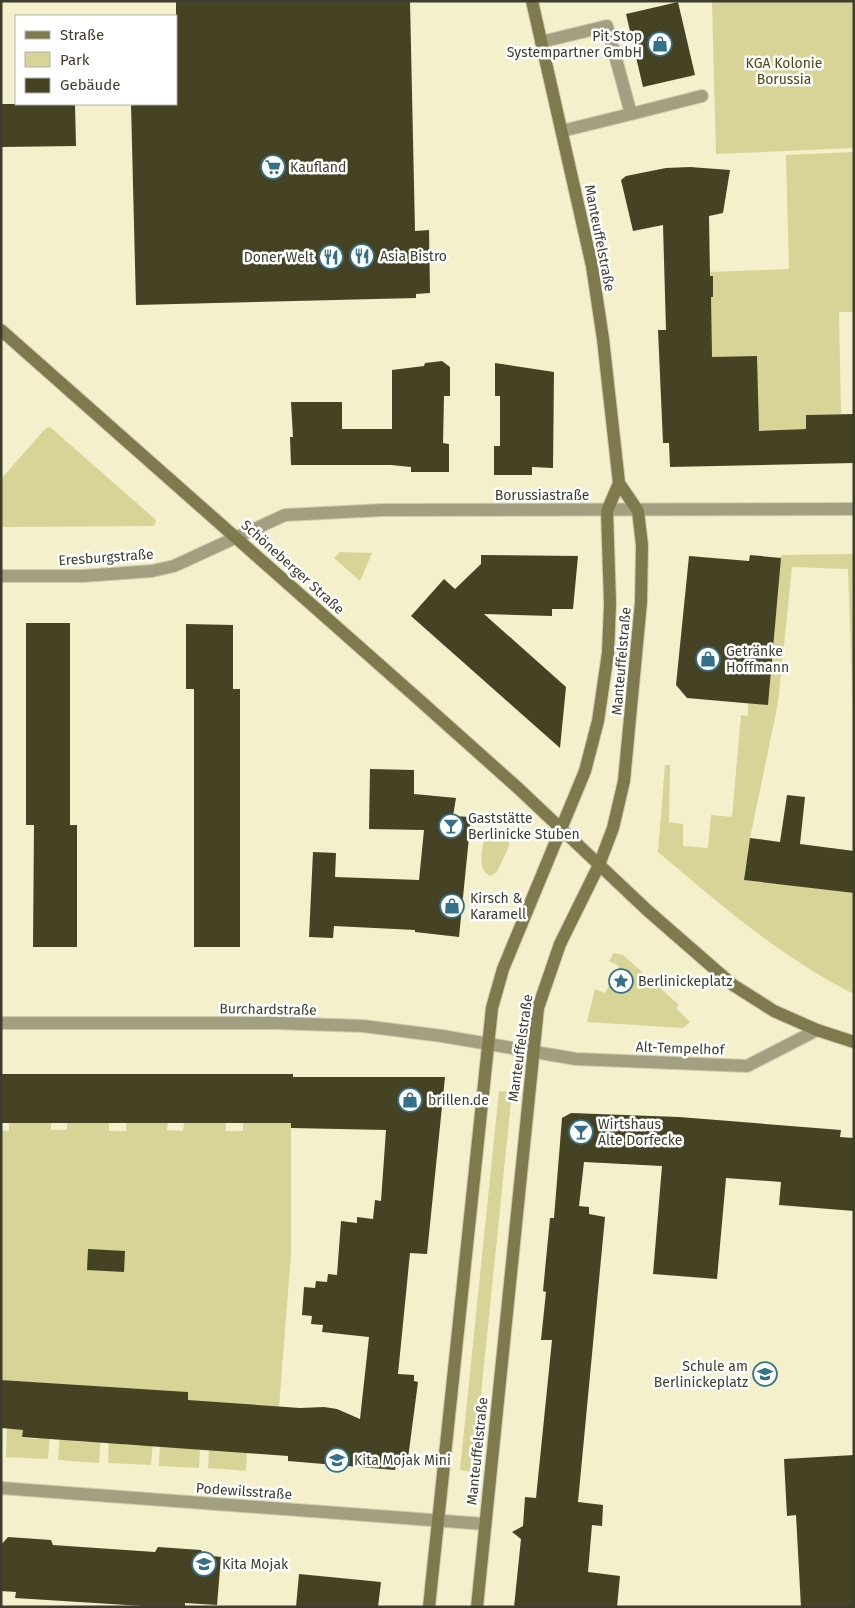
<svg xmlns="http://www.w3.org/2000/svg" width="855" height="1608" font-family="'Fira Sans',sans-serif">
<rect width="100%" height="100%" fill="#f3f0cb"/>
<path fill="#d8d397" d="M 712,1 L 854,1 L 854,148 L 716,154 Z
M 854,152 L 854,312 L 839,312 L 841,414 L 806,415 L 806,429 L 756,431 L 757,356 L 732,357 L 734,415 L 707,416 L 711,297 L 713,296 L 713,276 L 710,276 L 710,272 L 789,269 L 786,155 Z
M 50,427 L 156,520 L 154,526 L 1,527 L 1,479 L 46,428 Z
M 340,552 L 372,553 L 360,581 L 334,558 Z
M 854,554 L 854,744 L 848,569 L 792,567 L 778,703 L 750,838 L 744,879 L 854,893 L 854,994 C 781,958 720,904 658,852 L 665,765 L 670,765 L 669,822 L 683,824 L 683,846 L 708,848 L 711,815 L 732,817 L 741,715 L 748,716 L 748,703 L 768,705 L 781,555 Z
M 497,830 L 509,842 L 509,846 L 497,872 L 490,876 C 476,869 483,847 485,835 L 488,831 Z
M 614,953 L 623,955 L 679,1005 L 676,1008 L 690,1022 L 683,1028 L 587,1022 L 595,989 L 605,993 L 619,966 L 609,961 Z
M 499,1091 L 512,1092 L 473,1472 L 460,1470 Z
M 9,1123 L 51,1123 L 51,1130 L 67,1130 L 67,1123 L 109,1123 L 109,1131 L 126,1131 L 126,1123 L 168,1123 L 167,1130 L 183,1131 L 184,1123 L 226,1123 L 226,1131 L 243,1131 L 243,1123 L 291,1123 L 291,1254 L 279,1407 L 188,1400 L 188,1392 L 1,1380 L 1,1130 L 9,1131 Z
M 7,1428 L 23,1430 L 22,1438 L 38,1439 L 39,1431 L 50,1431 L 48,1459 L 6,1457 Z
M 60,1432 L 74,1433 L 74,1441 L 89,1442 L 89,1435 L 101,1435 L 99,1463 L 58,1460 Z
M 109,1436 L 125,1437 L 125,1445 L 140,1446 L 141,1438 L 153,1439 L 151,1465 L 108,1463 Z
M 160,1439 L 200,1450 L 199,1468 L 159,1466 Z
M 209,1450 L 247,1453 L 246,1471 L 208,1468 Z"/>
<path fill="#464324" d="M 176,1 L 410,1 L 415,231 L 429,230 L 430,293 L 416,294 L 416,298 L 136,305 L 131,104 L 176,104 Z
M 678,2 L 695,75 L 643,87 L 626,14 Z
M 1,104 L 75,104 L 76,146 L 1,147 Z
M 690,167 L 730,170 L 723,213 L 709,216 L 710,276 L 713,276 L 713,297 L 711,297 L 712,357 L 757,356 L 759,431 L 806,429 L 806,415 L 854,414 L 854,463 L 670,467 L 669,443 L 663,443 L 658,330 L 666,330 L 663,225 L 633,231 L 621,180 L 626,176 L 666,168 Z
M 442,361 L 450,367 L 450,396 L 444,396 L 443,443 L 449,444 L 449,472 L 411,472 L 411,467 L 391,465 L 291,465 L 290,437 L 293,437 L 291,402 L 342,402 L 342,429 L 392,429 L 392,370 L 424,366 L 425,363 Z
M 495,363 L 554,372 L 553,468 L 532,467 L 532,475 L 494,475 L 494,446 L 500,446 L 500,396 L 495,396 Z
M 481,555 L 578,556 L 573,609 L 552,609 L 552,616 L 484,614 L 566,687 L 560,748 L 411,616 L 444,579 L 455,589 L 481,564 Z
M 750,555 L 781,558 L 768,705 L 687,698 L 676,685 L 689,556 L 749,561 Z
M 26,623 L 70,623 L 70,825 L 77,825 L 77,947 L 33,947 L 34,825 L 26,825 Z
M 186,624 L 233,625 L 233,689 L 240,689 L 240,947 L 194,947 L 194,689 L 186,689 Z
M 370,769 L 414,770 L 414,794 L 456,798 L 453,816 L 471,817 L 459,937 L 415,932 L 415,930 L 334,926 L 333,938 L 309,937 L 313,852 L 336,853 L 335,877 L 419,880 L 424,830 L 369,829 Z
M 787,795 L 805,797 L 800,844 L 854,851 L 854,893 L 744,880 L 750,838 L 780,842 Z
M 1,1074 L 293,1074 L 293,1077 L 445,1077 L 427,1254 L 410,1253 L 398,1374 L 414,1375 L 414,1381 L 418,1382 L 407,1466 L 396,1465 L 395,1470 L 288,1461 L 288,1456 L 22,1437 L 23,1430 L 1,1428 L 1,1380 L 188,1392 L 188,1400 L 300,1408 L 324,1407 L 337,1409 L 360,1419 L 369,1337 L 322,1332 L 323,1325 L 311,1324 L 312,1316 L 302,1315 L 304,1287 L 315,1288 L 316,1281 L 327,1282 L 328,1274 L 337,1275 L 341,1221 L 357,1223 L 357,1217 L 373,1219 L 375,1200 L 381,1201 L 386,1130 L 291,1128 L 291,1123 L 1,1123 Z
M 571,1113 L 679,1117 L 841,1130 L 840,1137 L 854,1138 L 854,1211 L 779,1205 L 781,1182 L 726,1178 L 717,1279 L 653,1274 L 662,1166 L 584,1162 L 579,1206 L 589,1207 L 589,1214 L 605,1217 L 578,1502 L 603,1505 L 602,1526 L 592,1525 L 588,1572 L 620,1576 L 617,1607 L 514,1607 L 521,1539 L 512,1532 L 523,1526 L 525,1497 L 536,1498 L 552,1340 L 541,1340 L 546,1292 L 543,1291 L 550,1218 L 554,1218 L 562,1118 Z
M 88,1249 L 125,1251 L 124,1272 L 87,1270 Z
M 854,1455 L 854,1607 L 801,1607 L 796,1515 L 787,1516 L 784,1459 Z
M 8,1537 L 51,1540 L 53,1545 L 67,1546 L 155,1552 L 158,1547 L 201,1550 L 204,1555 L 221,1557 L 217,1605 L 185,1603 L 185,1607 L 159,1607 L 15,1598 L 16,1592 L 1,1591 L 1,1545 Z
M 299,1574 L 381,1582 L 378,1607 L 296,1607 Z"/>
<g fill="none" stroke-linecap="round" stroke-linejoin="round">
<g stroke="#cfccac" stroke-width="14">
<path id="lane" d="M 541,42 L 607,26 L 631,114 L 702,96
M 562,131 L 631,114"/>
</g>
<g stroke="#cfccac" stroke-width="14">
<path id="street" d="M 1,576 L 83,576 L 152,571 L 174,566 L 285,515 L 383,510 L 854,509
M 1,1023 L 274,1023 L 363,1026 L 442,1036 L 576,1059 L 747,1066 L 817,1030
M 1,1488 L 485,1524"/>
</g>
<g stroke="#cfccac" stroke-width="14">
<path id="secondary" d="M 1,330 L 416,697 L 519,789 L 647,910 L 733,985 L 774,1011 L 817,1030 L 854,1042
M 429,1607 L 492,1008 L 503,969 L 585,771 L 598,721 L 608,653 L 610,604 L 607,511 L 619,483 L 603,339 L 592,266 L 532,1
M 477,1607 L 538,1008 L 560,944 L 599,865 L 613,828 L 624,781 L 641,602 L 642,545 L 638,511 L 619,483"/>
</g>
<use href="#lane" stroke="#a3a082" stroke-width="12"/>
<use href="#street" stroke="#a3a082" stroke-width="12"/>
<use href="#secondary" stroke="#7f7a4d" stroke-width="12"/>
</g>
<defs>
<g id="shop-ring" transform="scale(1.25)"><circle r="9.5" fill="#fff" stroke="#347188" stroke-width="1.5"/><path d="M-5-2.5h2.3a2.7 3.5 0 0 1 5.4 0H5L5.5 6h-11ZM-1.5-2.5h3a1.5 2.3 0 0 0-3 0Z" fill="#347188"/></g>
<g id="supermarket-ring" transform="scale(1.25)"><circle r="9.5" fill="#fff" stroke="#347188" stroke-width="1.5"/><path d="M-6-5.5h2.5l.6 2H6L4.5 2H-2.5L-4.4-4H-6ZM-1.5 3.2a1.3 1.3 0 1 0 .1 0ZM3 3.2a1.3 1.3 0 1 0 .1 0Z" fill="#347188"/></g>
<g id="restaurant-ring" transform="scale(1.25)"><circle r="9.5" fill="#fff" stroke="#347188" stroke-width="1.5"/><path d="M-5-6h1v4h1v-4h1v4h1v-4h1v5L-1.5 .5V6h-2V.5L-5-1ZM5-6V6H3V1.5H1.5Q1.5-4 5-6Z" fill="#347188"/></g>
<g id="bar-ring" transform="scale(1.25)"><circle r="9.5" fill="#fff" stroke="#347188" stroke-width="1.5"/><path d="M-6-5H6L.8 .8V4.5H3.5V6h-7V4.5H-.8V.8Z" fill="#347188"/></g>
<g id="sight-ring" transform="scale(1.25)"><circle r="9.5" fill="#fff" stroke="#347188" stroke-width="1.5"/><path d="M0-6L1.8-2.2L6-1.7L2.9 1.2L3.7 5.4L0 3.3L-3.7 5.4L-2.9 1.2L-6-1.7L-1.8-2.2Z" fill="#347188"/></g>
<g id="school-ring" transform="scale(1.25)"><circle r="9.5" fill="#fff" stroke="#347188" stroke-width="1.5"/><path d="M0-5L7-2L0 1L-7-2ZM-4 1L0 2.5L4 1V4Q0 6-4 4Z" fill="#347188"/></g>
</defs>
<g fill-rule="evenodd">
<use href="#shop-ring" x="660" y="44"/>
<use href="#supermarket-ring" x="273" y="167"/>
<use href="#restaurant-ring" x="362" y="256"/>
<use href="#restaurant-ring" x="331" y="257"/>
<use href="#shop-ring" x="708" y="659"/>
<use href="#bar-ring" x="451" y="826"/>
<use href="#shop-ring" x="452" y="906"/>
<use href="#sight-ring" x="621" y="981"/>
<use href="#shop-ring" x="410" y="1100"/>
<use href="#bar-ring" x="581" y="1132"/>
<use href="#school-ring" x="765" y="1374"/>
<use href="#school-ring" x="337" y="1460"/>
<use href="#school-ring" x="204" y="1564"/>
</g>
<g text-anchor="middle" stroke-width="5" stroke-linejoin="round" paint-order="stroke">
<g font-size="14" fill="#3e3c2e" stroke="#fff" text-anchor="start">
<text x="642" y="41" text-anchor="end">Pit Stop<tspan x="642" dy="16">Systempartner GmbH</tspan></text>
<text x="290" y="172">Kaufland</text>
<text x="380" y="261">Asia Bistro</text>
<text x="314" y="262" text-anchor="end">Doner Welt</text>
<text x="726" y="656">Getränke<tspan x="726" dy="16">Hoffmann</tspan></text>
<text x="468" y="823">Gaststätte<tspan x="468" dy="16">Berlinicke Stuben</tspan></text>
<text x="470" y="903">Kirsch &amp;<tspan x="470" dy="16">Karamell</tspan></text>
<text x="638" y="986">Berlinickeplatz</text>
<text x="428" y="1105">brillen.de</text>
<text x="598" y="1129">Wirtshaus<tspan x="598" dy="16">Alte Dorfecke</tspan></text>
<text x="748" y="1371" text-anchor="end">Schule am<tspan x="748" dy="16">Berlinickeplatz</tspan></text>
<text x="354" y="1465">Kita Mojak Mini</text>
<text x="222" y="1569">Kita Mojak</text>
</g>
<g font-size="14" fill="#4d470e" stroke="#fff">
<text x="784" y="68">KGA Kolonie<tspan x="784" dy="16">Borussia</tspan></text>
</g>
<g font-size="14" fill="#3e3c2e" stroke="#fff">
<text transform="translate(600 238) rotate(79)" y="5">Manteuffelstraße</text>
<text x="542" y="500">Borussiastraße</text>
<text transform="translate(106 557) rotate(-4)" y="5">Eresburgstraße</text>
<text transform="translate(293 567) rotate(42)" y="5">Schöneberger Straße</text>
<text transform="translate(621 661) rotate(-85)" y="5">Manteuffelstraße</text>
<text transform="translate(268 1009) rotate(1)" y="5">Burchardstraße</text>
<text transform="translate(520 1048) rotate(-82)" y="5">Manteuffelstraße</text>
<text transform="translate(680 1048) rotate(2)" y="5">Alt-Tempelhof</text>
<text transform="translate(477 1451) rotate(-84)" y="5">Manteuffelstraße</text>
<text transform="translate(244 1491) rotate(4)" y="5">Podewilsstraße</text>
</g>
</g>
<rect width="855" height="1608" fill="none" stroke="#3e3c2e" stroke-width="5"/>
<rect x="15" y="15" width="162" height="90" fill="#ffffff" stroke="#b2b1ab"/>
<rect x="25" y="31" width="25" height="8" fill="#7f7a4d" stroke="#b2b1ab"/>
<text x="60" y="40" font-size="15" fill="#3e3c2e">Straße</text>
<rect x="25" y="52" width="25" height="15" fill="#d8d397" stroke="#b2b1ab"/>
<text x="60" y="65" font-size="15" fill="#3e3c2e">Park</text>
<rect x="25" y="78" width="25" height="15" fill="#464324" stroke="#b2b1ab"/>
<text x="60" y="90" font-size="15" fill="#3e3c2e">Gebäude</text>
</svg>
